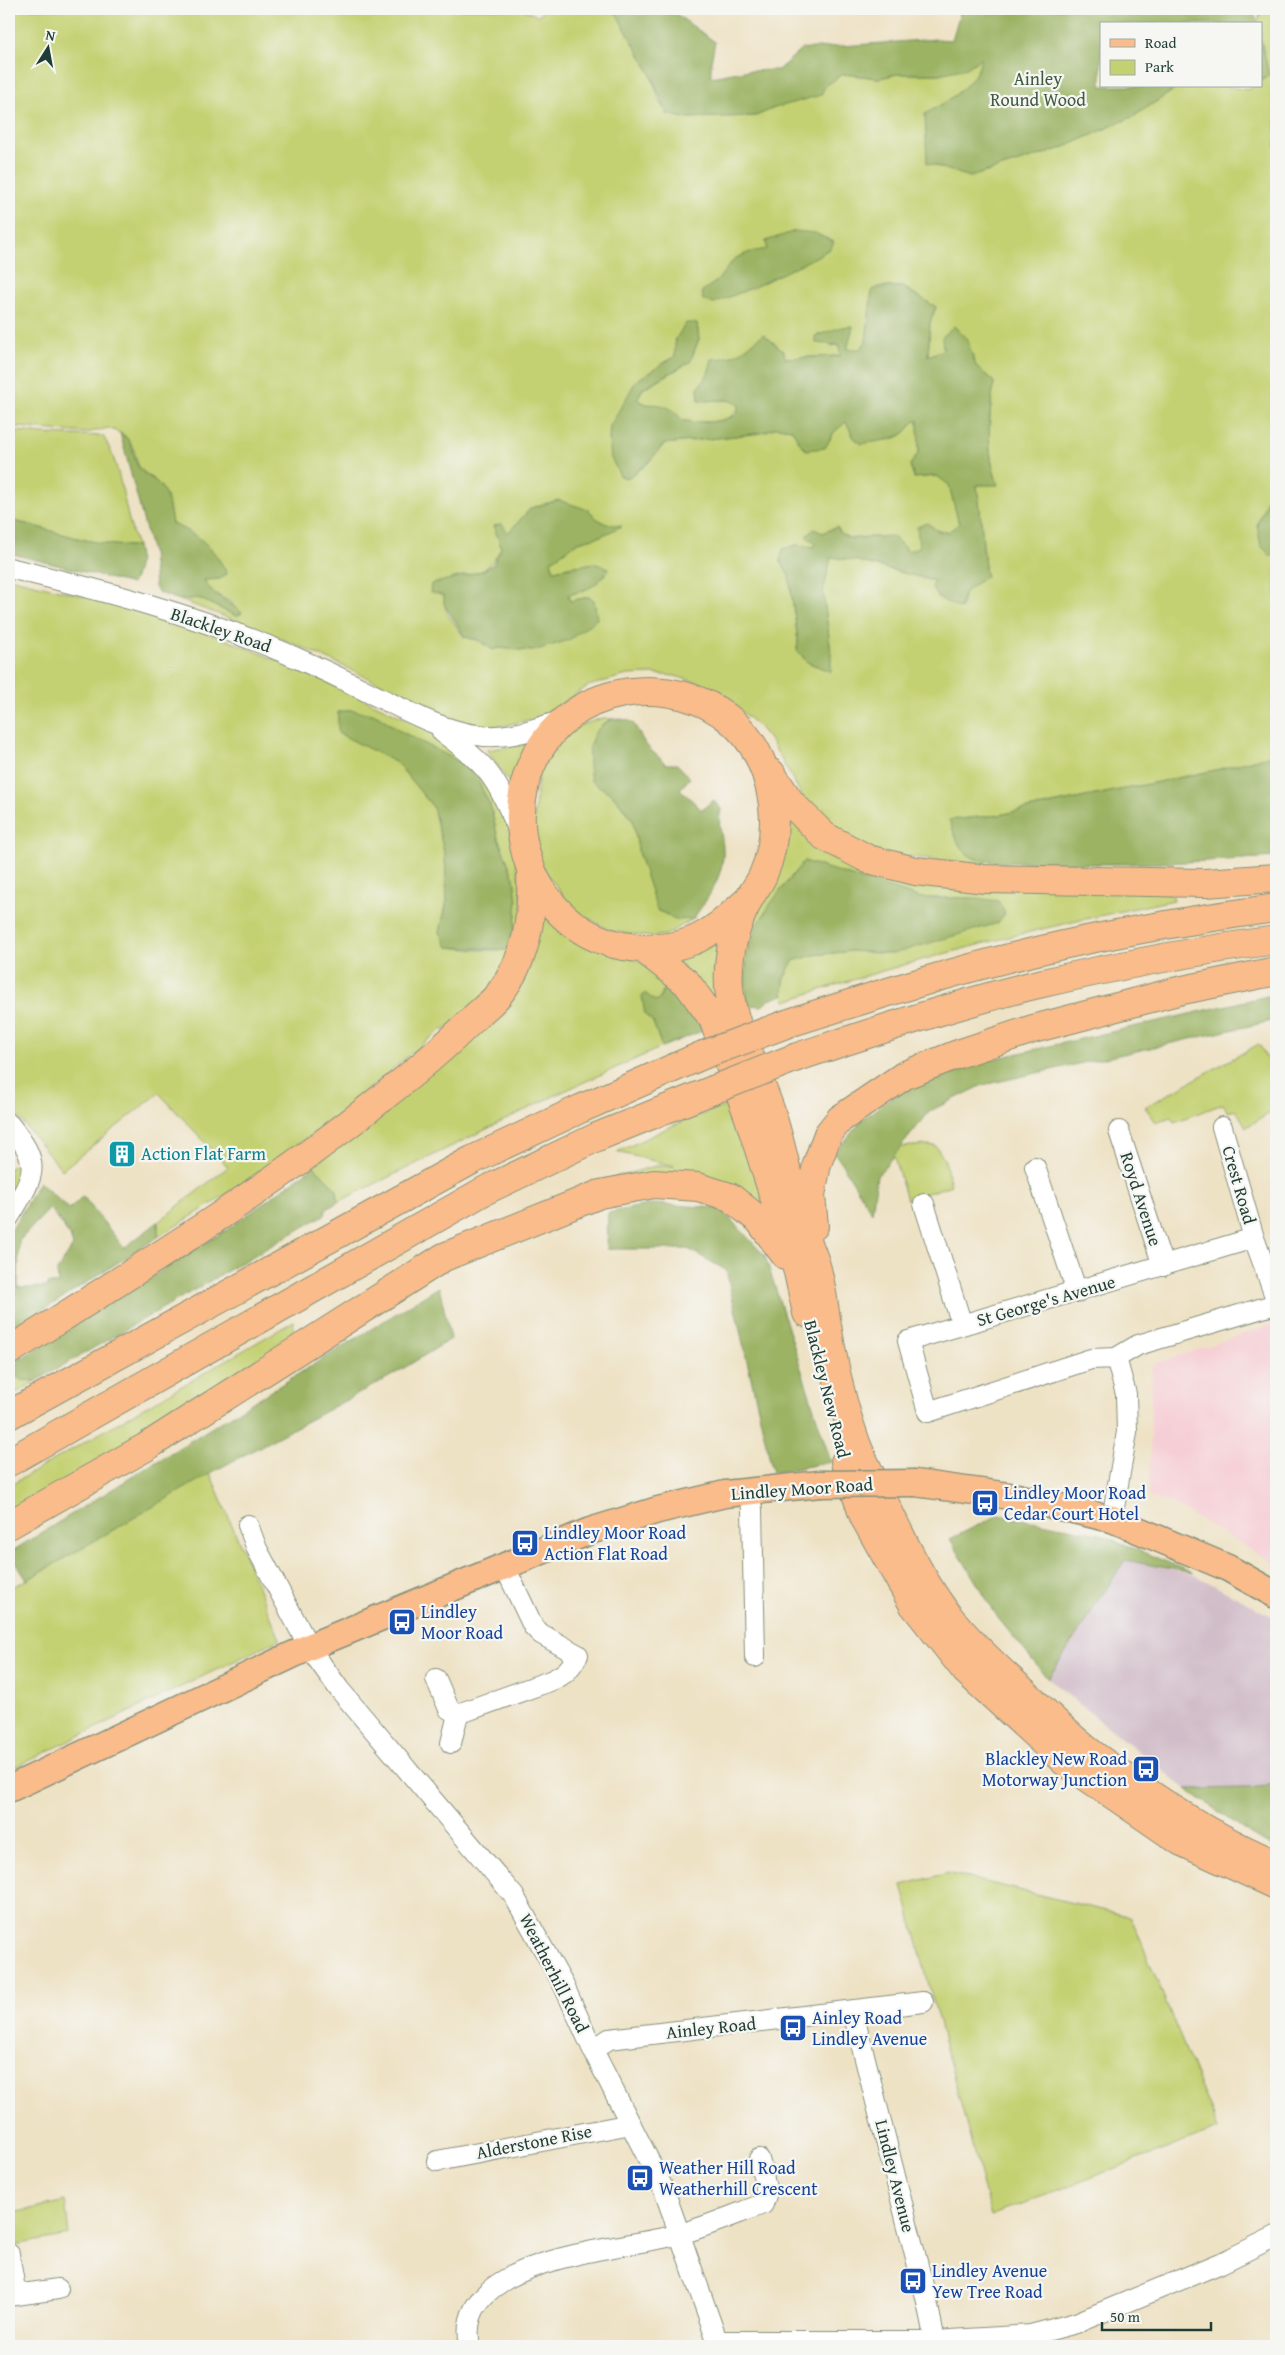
<svg xmlns="http://www.w3.org/2000/svg" width="1285" height="2355" font-family="'Gentium Book Plus',serif">
<rect width="100%" height="100%" fill="#f6f6f2"/>
<filter id="ink" filterUnits="userSpaceOnUse"><feTurbulence type="fractalNoise" baseFrequency=".02" numOctaves="2"/><feDisplacementMap in="SourceGraphic" scale="10" xChannelSelector="R" yChannelSelector="G"/><feConvolveMatrix kernelMatrix="1 2 1 2 8 2 1 2 1" color-interpolation-filters="sRGB"/></filter>
<filter id="wash" filterUnits="userSpaceOnUse"><feTurbulence type="fractalNoise" baseFrequency=".0096" numOctaves="4" result="noise"/><feDisplacementMap in="SourceGraphic" scale="20" xChannelSelector="R" yChannelSelector="G"/><feGaussianBlur stdDeviation="1.12" result="paint"/><feColorMatrix in="noise" values="0 0 0 0 0 0 0 0 0 0 0 0 0 0 0 0 0 1.4 0 .05"/><feComposite in="paint" operator="in"/></filter>
<g filter="url(#wash)">
<rect width="100%" height="100%" fill="#eee2c5"/>
<path fill="#f6cfd6" d="M 1276,1323 L 1276,1564 L 1171,1503 L 1149,1497 L 1152,1365 Z"/>
<path fill="#d1bdc9" d="M 1125,1560 L 1194,1575 L 1276,1618 L 1276,1785 L 1249,1788 L 1186,1789 L 1048,1679 Z"/>
<path fill="#c4d172" stroke="#728753" fill-rule="evenodd" d="M 9,9 L 522,9 L 538,16 L 544,9 L 603,9 L 617,15 L 650,72 L 660,102 L 670,114 L 684,118 L 756,116 L 825,86 L 843,74 L 879,78 L 897,74 L 939,74 L 982,57 C 977,85 947,101 925,115 L 970,177 L 1060,149 L 1134,116 L 1180,86 L 1226,86 L 1248,90 L 1254,86 L 1261,86 L 1261,81 L 1269,75 L 1261,42 L 1261,24 L 1257,24 L 1262,9 L 1276,9 L 1276,477 L 1257,525 L 1271,555 L 1276,552 L 1276,754 L 1216,770 L 999,815 L 950,820 L 976,859 L 986,860 L 983,865 L 879,853 L 814,817 L 772,743 L 759,727 L 725,696 L 700,683 L 675,676 L 652,674 L 627,675 L 588,686 L 541,717 L 503,726 L 481,726 L 455,720 L 337,663 L 269,633 L 180,600 L 198,598 L 236,616 L 232,603 L 209,590 L 204,580 L 220,579 L 227,574 C 217,553 193,532 172,524 L 168,504 L 159,484 L 139,468 L 133,447 L 124,435 L 109,428 L 86,433 L 9,426 L 9,41 L 13,31 L 9,31 ZM 879,287 L 903,287 L 936,307 L 930,322 L 928,357 L 967,339 L 976,366 L 994,382 C 989,418 985,450 998,484 L 977,485 C 982,516 982,546 986,576 L 965,592 L 961,609 L 934,581 L 858,561 L 831,556 L 823,592 L 831,652 L 830,671 L 807,662 L 797,650 L 798,641 L 789,576 L 780,560 L 796,545 L 814,547 L 823,533 L 837,527 C 846,544 856,536 872,537 C 885,537 899,542 907,552 L 919,547 L 927,523 L 938,531 L 948,532 L 959,524 L 949,484 L 937,476 L 914,478 L 910,465 L 919,453 L 918,419 C 911,423 910,428 904,433 C 891,444 870,440 854,438 L 846,421 L 834,432 L 825,448 L 799,442 L 792,429 L 777,427 L 761,433 L 664,444 L 646,465 L 627,478 L 636,381 L 675,356 L 697,323 L 699,339 L 690,362 L 643,389 L 637,399 C 655,411 668,404 683,421 C 702,422 733,426 740,405 L 728,400 L 699,401 L 698,388 L 708,374 L 712,360 C 731,359 741,354 755,341 L 785,358 L 840,356 L 839,345 L 831,346 L 842,327 L 853,326 L 847,350 L 860,349 L 866,342 L 872,290 ZM 531,508 L 589,510 L 596,518 L 606,524 L 601,536 L 578,542 L 550,561 L 554,570 L 577,565 L 585,590 L 568,595 L 570,601 L 589,597 L 596,619 L 533,651 L 498,648 L 493,650 L 478,640 L 464,637 C 446,611 437,608 454,578 C 480,573 489,572 501,548 L 494,526 L 508,533 Z
M 9,430 L 42,434 L 103,436 C 123,469 123,510 137,546 C 92,547 52,529 9,520 Z
M 9,578 C 59,590 110,602 160,617 C 235,640 306,672 377,705 C 403,718 451,737 470,757 C 480,768 491,780 497,793 C 509,819 525,890 521,918 C 517,959 494,996 461,1022 C 455,1026 446,1029 439,1031 L 317,1131 L 218,1200 L 158,1237 L 158,1222 L 228,1167 L 159,1093 L 62,1170 L 9,1106 ZM 350,710 L 377,715 L 400,731 L 464,764 L 479,783 L 490,805 L 498,838 L 514,878 L 517,901 L 513,950 L 477,950 L 448,947 L 440,932 L 447,901 L 445,856 L 433,807 L 397,763 L 339,733 L 338,713 Z
M 603,718 L 613,719 L 602,724 L 591,781 L 613,795 L 633,820 L 639,855 L 657,909 L 677,919 L 693,919 L 666,935 L 651,937 L 611,931 L 575,911 L 541,866 L 533,827 L 539,771 L 565,736 L 577,726 Z
M 529,743 L 511,785 L 487,750 Z
M 787,818 L 830,851 L 1172,894 L 1174,900 C 1042,927 913,959 786,1001 C 779,987 787,974 792,961 L 814,955 L 852,951 L 892,954 L 975,898 L 921,898 L 804,861 C 785,886 762,911 751,940 C 743,961 746,984 748,1005 L 741,1006 L 737,968 Z
M 539,909 L 650,967 L 680,990 L 706,1029 L 702,1031 C 693,1013 681,997 665,985 L 660,999 L 655,1001 L 653,1022 L 662,1047 L 560,1093 L 338,1202 L 337,1190 L 314,1166 L 454,1052 Z
M 720,937 L 727,1018 L 671,956 Z
M 1259,1044 L 1276,1076 L 1276,1110 L 1246,1127 L 1236,1110 L 1228,1112 L 1223,1104 L 1174,1122 L 1171,1117 L 1156,1122 L 1145,1107 Z
M 734,1103 L 777,1229 L 753,1208 L 604,1180 L 656,1166 L 675,1166 L 617,1152 L 676,1124 Z
M 927,1145 L 936,1146 L 945,1161 L 951,1185 L 907,1200 L 893,1154 L 901,1147 Z
M 14,1166 L 21,1166 L 19,1182 L 9,1198 L 9,1168 Z
M 294,1321 L 292,1341 L 324,1329 L 9,1515 L 9,1486 Z
M 12,1364 L 12,1373 L 21,1379 L 36,1381 L 9,1397 L 9,1366 Z
M 210,1473 L 280,1639 L 9,1770 L 9,1588 L 27,1580 Z
M 948,1873 L 1131,1917 L 1218,2129 L 991,2216 L 902,1885 Z
M 65,2201 L 69,2235 L 9,2246 L 9,2214 Z"/>
<path fill="#9bb364" stroke="#5d784c" fill-rule="evenodd" d="M 603,9 L 669,9 L 715,42 L 711,61 L 711,77 L 744,71 L 778,70 L 802,49 L 937,39 L 952,40 L 961,9 L 989,9 L 990,14 L 996,9 L 1252,9 L 1258,24 L 1101,24 L 1101,86 L 1180,86 L 1134,116 L 1060,149 L 970,177 L 927,163 L 925,114 C 946,102 978,84 981,58 L 967,68 L 939,74 L 897,74 L 879,78 L 843,74 L 825,86 L 821,95 L 771,109 L 756,116 L 684,118 L 667,114 L 650,72 L 617,15 Z
M 1261,40 L 1269,75 L 1261,81 Z
M 795,231 L 815,233 L 834,242 L 831,248 L 816,257 L 752,288 L 714,303 L 703,300 L 702,291 L 717,281 L 734,259 L 750,252 L 767,249 L 766,241 Z
M 879,287 L 903,287 L 936,307 L 930,322 L 928,356 L 943,350 L 942,337 L 954,326 L 967,339 L 976,366 L 994,382 C 989,418 985,450 998,485 L 977,485 C 982,516 982,546 986,576 L 965,592 L 960,609 L 939,598 L 932,588 L 934,581 L 858,561 L 831,557 L 823,592 L 831,652 L 831,672 L 807,662 L 797,650 L 798,641 L 789,576 L 780,560 L 783,549 L 796,545 L 814,547 L 815,543 L 806,536 L 814,529 L 823,533 L 837,527 L 841,534 L 851,539 L 892,536 L 908,551 L 919,547 L 917,527 L 927,523 L 938,531 L 948,532 L 959,524 L 949,485 L 937,476 L 914,478 L 910,465 L 919,452 L 918,420 C 910,423 910,429 904,433 C 895,440 872,442 861,444 L 854,438 L 846,422 L 834,432 L 825,448 L 806,450 L 799,442 L 792,429 L 777,427 L 761,433 L 664,444 L 646,465 L 627,478 L 620,476 L 611,458 L 609,438 L 610,426 L 636,381 L 675,356 L 675,340 L 686,323 L 697,323 L 699,339 L 690,362 L 643,388 L 637,399 C 648,407 649,403 660,405 C 670,406 677,414 683,421 C 701,422 722,424 737,414 L 739,405 L 728,400 L 699,401 L 698,388 L 708,374 L 712,359 C 738,358 744,350 763,334 L 784,351 L 785,358 L 840,356 L 839,345 L 816,343 L 815,336 L 842,327 L 853,326 L 847,349 L 860,349 L 866,342 L 872,290 Z
M 120,433 C 135,440 131,458 140,469 C 145,476 153,478 158,483 C 168,493 170,511 172,524 C 201,536 212,546 227,573 L 220,579 L 204,580 C 211,595 230,602 242,613 L 237,616 L 198,598 L 180,600 L 159,593 L 155,587 L 152,553 Z
M 1276,477 L 1276,552 L 1271,556 L 1261,546 L 1257,525 Z
M 558,500 L 589,510 L 596,518 L 606,524 L 622,526 L 601,536 L 578,542 L 551,561 L 554,570 L 593,563 L 609,568 C 599,586 587,590 568,595 L 570,601 L 589,597 L 594,600 L 597,619 L 569,640 L 533,651 L 498,648 L 493,650 L 478,640 L 465,637 L 444,604 L 444,596 L 430,592 L 431,584 L 482,571 L 493,565 L 501,548 L 494,526 L 502,524 L 508,533 L 531,508 Z
M 9,520 C 52,529 92,547 137,546 C 141,560 138,571 132,584 L 9,553 Z
M 350,710 L 377,715 L 400,731 L 464,764 L 479,783 L 490,805 L 498,838 L 514,878 L 517,901 L 513,950 L 448,947 L 440,932 L 447,901 L 445,856 L 433,807 L 397,763 L 338,733 L 338,712 Z
M 613,719 C 636,719 633,723 643,740 C 648,749 659,757 666,764 L 677,764 L 690,778 L 680,789 L 702,810 L 713,800 L 721,809 C 717,826 722,832 723,848 C 725,875 708,898 693,919 L 677,920 L 657,910 L 639,855 L 633,820 L 613,795 L 591,781 C 587,755 585,731 613,719 Z
M 1276,754 L 1276,857 C 1194,862 1111,867 1029,862 C 1013,862 991,864 976,859 C 958,852 956,836 949,820 L 999,815 L 1216,770 Z
M 804,861 L 921,898 L 975,898 L 998,901 L 1005,913 L 998,923 L 892,954 L 852,951 L 814,955 L 793,961 L 784,978 L 783,995 L 769,1000 L 762,1006 L 748,1005 C 746,984 743,961 751,940 C 762,911 785,885 804,861 Z
M 665,985 C 681,998 693,1012 702,1031 L 662,1047 L 653,1022 L 645,1015 L 642,997 L 645,993 L 655,1001 L 660,999 Z
M 1276,994 L 1276,1020 L 983,1085 L 930,1111 L 877,1176 L 872,1213 L 835,1153 L 862,1120 L 905,1086 L 946,1070 Z
M 314,1166 L 337,1190 L 338,1202 L 325,1210 L 326,1214 L 36,1381 L 21,1380 L 12,1373 L 12,1364 L 228,1229 Z
M 39,1182 L 69,1209 L 83,1196 L 124,1248 L 158,1222 L 158,1237 L 9,1332 L 9,1235 ZM 50,1208 L 70,1236 L 73,1246 L 57,1271 L 58,1284 L 47,1284 L 47,1287 L 18,1288 L 19,1241 Z
M 652,1204 L 720,1208 L 765,1256 L 831,1462 L 773,1473 L 726,1270 L 688,1249 L 607,1249 L 608,1213 Z
M 439,1287 L 451,1339 L 391,1376 L 218,1469 L 27,1580 L 9,1553 Z
M 999,1515 L 1100,1534 L 1193,1573 L 1125,1560 L 1048,1679 L 998,1618 L 950,1539 Z
M 1276,1785 L 1276,1847 L 1261,1841 L 1186,1789 L 1249,1788 Z"/>
</g>
<g filter="url(#ink)">
<g fill="none" stroke-linecap="round" stroke-linejoin="round">
<g stroke="#86907c" stroke-width="22">
<path id="minor" d="M 9,568 C 102,590 195,615 283,652 C 313,665 343,679 372,694 C 406,710 440,730 477,735 C 509,740 536,728 566,719
M 442,732 C 491,767 495,778 519,831
M 9,1124 C 43,1166 35,1174 9,1217
M 1222,1127 L 1254,1238 L 1276,1299
M 1119,1131 L 1163,1266
M 1035,1167 L 1077,1292
M 924,1204 L 962,1325
M 1116,1358 L 1091,1359 L 928,1412 L 908,1341 L 1254,1238
M 749,1490 L 752,1509 L 755,1657
M 1112,1519 L 1127,1432 L 1126,1394 L 1116,1358 L 1138,1345 L 1276,1304
M 248,1525 L 257,1549 L 309,1647 L 339,1689 L 514,1896 L 563,1984 L 593,2050 L 664,2190 L 719,2346
M 436,1679 L 449,1709 L 458,1714 L 550,1681 C 565,1675 570,1669 578,1655 L 541,1634 L 533,1626 L 505,1567
M 451,1743 L 458,1714
M 853,2012 L 926,2297 L 935,2341
M 593,2050 L 609,2039 L 923,2002
M 437,2161 L 631,2124
M 9,2254 L 16,2295
M 9,2296 L 58,2289
M 718,2341 L 935,2341 L 1031,2335 L 1076,2323 L 1221,2263 L 1276,2236
M 470,2346 C 451,2256 625,2250 680,2234 C 708,2226 736,2214 763,2204 L 767,2192 L 759,2159"/>
</g>
<g stroke="#86907c" stroke-width="29">
<path id="major" d="M 915,1483 L 1017,1497 L 1112,1519 L 1228,1568 L 1276,1595
M 9,1789 L 309,1647 L 590,1531 L 658,1510 L 725,1494 L 820,1484"/>
</g>
<g stroke="#86907c" stroke-width="30">
<path id="highway" d="M 771,773 L 791,803 L 824,836 L 868,859 L 915,871 L 985,879 L 1205,883 L 1276,878
M 748,900 C 731,915 714,932 692,941 C 670,949 646,950 623,946 C 524,927 487,798 557,727 C 615,669 725,682 760,759 C 777,796 779,839 763,875 C 759,885 752,892 748,901 C 734,928 727,957 729,987 C 732,1027 757,1071 770,1109 C 783,1147 789,1187 801,1225 C 805,1237 811,1250 815,1262 C 822,1284 824,1308 828,1331 C 834,1366 842,1403 854,1437 C 860,1456 870,1473 879,1491 C 899,1533 918,1575 946,1613 C 968,1641 996,1667 1023,1691 C 1042,1709 1061,1728 1081,1745 C 1096,1758 1113,1769 1130,1780 C 1176,1813 1223,1842 1276,1864
M 642,948 L 687,983 L 713,1019 L 748,1115 L 798,1272 L 807,1313
M 789,1023 C 871,997 953,971 1037,951 C 1116,932 1196,919 1276,908
M 797,1057 C 874,1032 951,1006 1030,986 C 1111,967 1194,951 1276,940
M 814,1226 L 811,1195 L 817,1164 L 828,1134 L 840,1119 L 905,1075 L 958,1054 L 1033,1029 L 1178,991 L 1276,971
M 9,1351 C 137,1270 265,1192 383,1097 C 415,1072 446,1046 474,1018 C 482,1010 492,1003 499,994 C 527,959 533,917 531,873
M 9,1415 L 472,1160 L 580,1109 L 703,1055
M 9,1462 L 484,1191 L 597,1137 L 713,1090
M 845,1462 L 864,1517 L 913,1604 L 966,1671 L 1065,1762 L 1180,1841 L 1276,1885
M 9,1525 L 146,1447 L 444,1257 L 600,1194 L 654,1184 L 698,1187 L 730,1197 L 759,1220 L 785,1255"/>
</g>
<use href="#minor" stroke="#fff" stroke-width="20"/>
<use href="#major" stroke="#f9bc8a" stroke-width="26"/>
<use href="#highway" stroke="#f9bc8a" stroke-width="28"/>
<g stroke="#86907c" stroke-width="29" stroke-linecap="butt">
<path id="major-bridge" d="M 820,1484 L 915,1483"/>
</g>
<g stroke="#86907c" stroke-width="30" stroke-linecap="butt">
<path id="highway-bridge" d="M 703,1055 L 789,1023
M 713,1090 L 797,1057"/>
</g>
<use href="#major-bridge" stroke="#f9bc8a" stroke-width="26"/>
<use href="#highway-bridge" stroke="#f9bc8a" stroke-width="28"/>
</g>
</g>
<defs>
<g id="building-square" transform="scale(1.4375)"><rect x="-9" y="-9" width="18" height="18" rx="4" fill="#0f9aa8" stroke="#f6f6f2"/><path d="M-4-6H4V6H1V3H-1V6H-4ZM-2.5-4.3h1.7v1.8h-1.7ZM.8-4.3h1.7v1.8H.8ZM-2.5-1h1.7V.8h-1.7ZM.8-1h1.7V.8H.8Z" fill="#fff"/></g>
<g id="bus-square" transform="scale(1.4375)"><rect x="-9" y="-9" width="18" height="18" rx="4" fill="#1a4fb4" stroke="#f6f6f2"/><path d="M-5-6H5V4H4V6H2V4H-2V6H-4V4H-5ZM-3.5-4V0h7V-4ZM-3.5 1.2v1.5H-2V1.2ZM2 1.2v1.5H3.5V1.2Z" fill="#fff"/></g>
</defs>
<g fill-rule="evenodd">
<use href="#building-square" x="122" y="1154"/>
<use href="#bus-square" x="985" y="1503"/>
<use href="#bus-square" x="525" y="1543"/>
<use href="#bus-square" x="402" y="1622"/>
<use href="#bus-square" x="1146" y="1769"/>
<use href="#bus-square" x="793" y="2028"/>
<use href="#bus-square" x="640" y="2178"/>
<use href="#bus-square" x="913" y="2281"/>
</g>
<g text-anchor="middle" stroke-width="4.5" stroke-linejoin="round" paint-order="stroke">
<g font-size="18" fill="#405b40" stroke="#f6f6f2">
<text x="1038" y="85">Ainley<tspan x="1038" dy="21">Round Wood</tspan></text>
</g>
<g font-size="18" fill="#1f3d34" stroke="#f6f6f2">
<text transform="translate(221 630) rotate(19)" y="6">Blackley Road</text>
<text transform="translate(1239 1185) rotate(74)" y="6">Crest Road</text>
<text transform="translate(1141 1199) rotate(72)" y="6">Royd Avenue</text>
<text transform="translate(1046 1301) rotate(-16)" y="6">St George's Avenue</text>
<text transform="translate(827 1389) rotate(76)" y="6">Blackley New Road</text>
<text transform="translate(802 1489) rotate(-4)" y="6">Lindley Moor Road</text>
<text transform="translate(554 1973) rotate(63)" y="6">Weatherhill Road</text>
<text transform="translate(711 2028) rotate(-6)" y="6">Ainley Road</text>
<text transform="translate(534 2142) rotate(-11)" y="6">Alderstone Rise</text>
<text transform="translate(895 2176) rotate(76)" y="6">Lindley Avenue</text>
</g>
<g font-size="18" fill="#0d838f" stroke="#f6f6f2" text-anchor="start">
<text x="141" y="1160">Action Flat Farm</text>
</g>
<g font-size="18" fill="#164399" stroke="#f6f6f2" text-anchor="start">
<text x="1004" y="1499">Lindley Moor Road<tspan x="1004" dy="21">Cedar Court Hotel</tspan></text>
<text x="544" y="1539">Lindley Moor Road<tspan x="544" dy="21">Action Flat Road</tspan></text>
<text x="421" y="1618">Lindley<tspan x="421" dy="21">Moor Road</tspan></text>
<text x="1127" y="1765" text-anchor="end">Blackley New Road<tspan x="1127" dy="21">Motorway Junction</tspan></text>
<text x="812" y="2024">Ainley Road<tspan x="812" dy="21">Lindley Avenue</tspan></text>
<text x="659" y="2174">Weather Hill Road<tspan x="659" dy="21">Weatherhill Crescent</tspan></text>
<text x="932" y="2277">Lindley Avenue<tspan x="932" dy="21">Yew Tree Road</tspan></text>
</g>
</g>
<rect width="1285" height="2355" fill="none" stroke="#f6f6f2" stroke-width="30"/>
<rect x="1100" y="22" width="162" height="65" fill="#f6f6f2" stroke="#a0aca6"/>
<rect x="1110" y="39" width="25" height="8" fill="#f9bc8a" stroke="#a0aca6"/>
<text x="1145" y="48" font-size="15" fill="#1f3d34">Road</text>
<rect x="1110" y="60" width="25" height="15" fill="#c4d172" stroke="#a0aca6"/>
<text x="1145" y="72" font-size="15" fill="#1f3d34">Park</text>
<g transform="translate(48 48) rotate(11)" stroke="#f6f6f2" stroke-width="4" paint-order="stroke">
<path d="M0-4L9 19L0 12L-9 19Z" fill="#1f3d34"/>
<text y="-8" font-size="14" font-weight="bold" text-anchor="middle" fill="#1f3d34">N</text>
</g>
<path d="M1102 2322v8h109v-8" fill="none" stroke="#1f3d34" stroke-width="2.5"/>
<text x="1110" y="2322" font-size="15" fill="#1f3d34" stroke="#f6f6f2" stroke-width="4" paint-order="stroke">50 m</text>
</svg>
